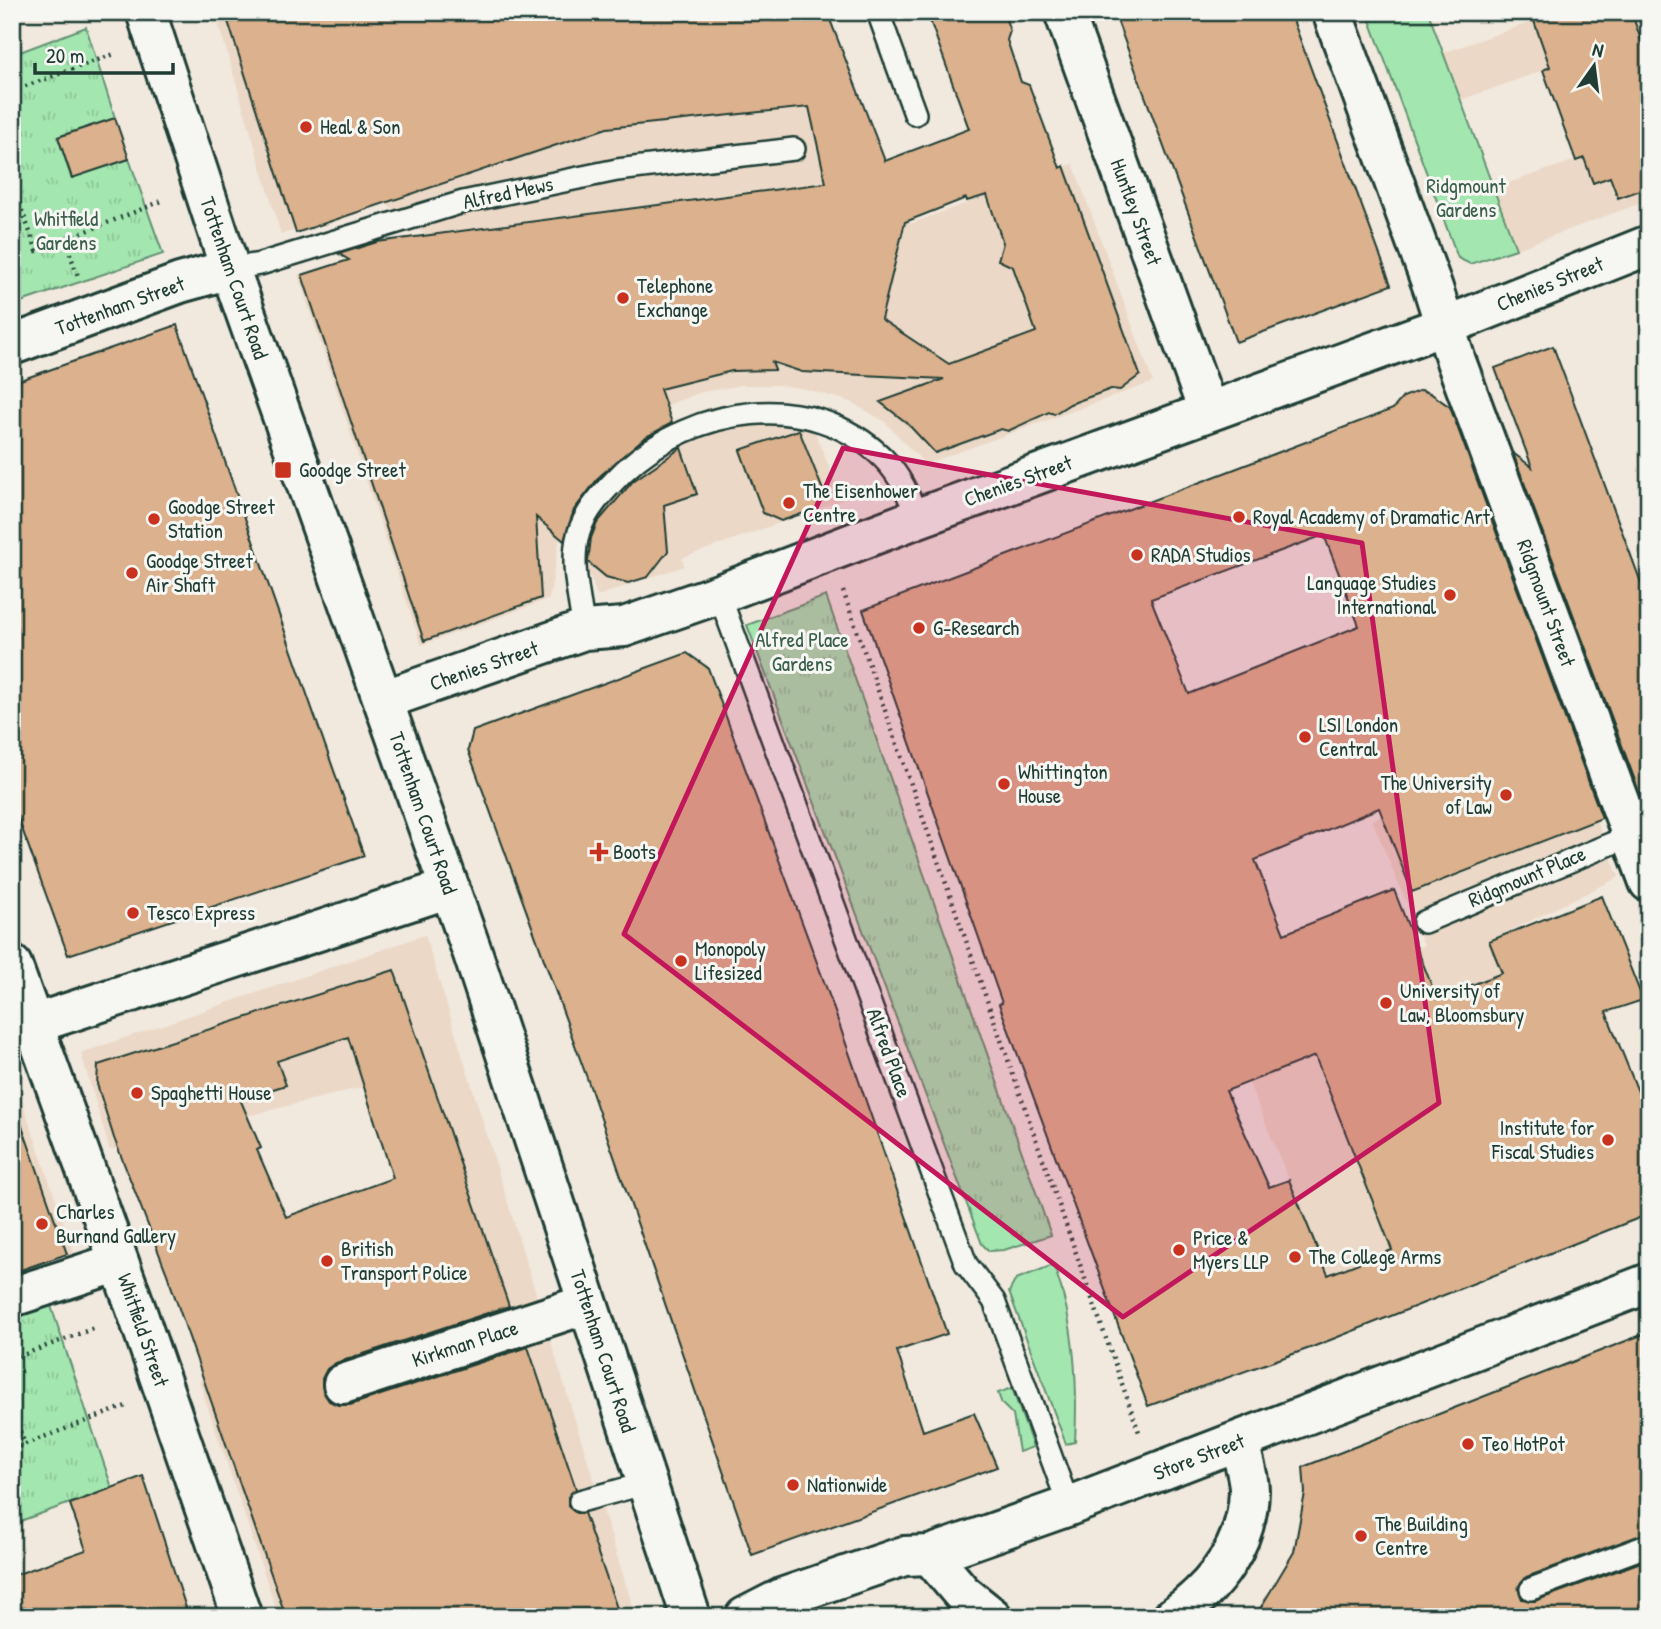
<svg xmlns="http://www.w3.org/2000/svg" width="1661" height="1629" font-family="'Patrick Hand',sans-serif">
<defs>
<pattern id="park-tufts" width="24" height="20" patternUnits="userSpaceOnUse" patternTransform="scale(1.75)"><rect width="24" height="20" fill="#a4e6b0"/><path d="M3 7l-1-3M5 7V3M7 7l1-3M15 17l-1-3M17 17v-4M19 17l1-3" fill="none" stroke="#8dc698"/></pattern>
</defs>
<rect width="100%" height="100%" fill="#f1e8de"/>
<filter id="ink" filterUnits="userSpaceOnUse"><feTurbulence type="fractalNoise" baseFrequency=".0143" numOctaves="2"/><feDisplacementMap in="SourceGraphic" scale="14" xChannelSelector="R" yChannelSelector="G"/><feConvolveMatrix kernelMatrix="1 2 1 2 8 2 1 2 1" color-interpolation-filters="sRGB"/></filter>
<g filter="url(#ink)">
<path fill="#ebd8c6" d="M 215,12 L 827,12 L 910,224 L 1073,164 L 1153,382 L 925,464 L 884,421 L 851,402 L 806,389 L 779,385 L 742,385 L 702,392 L 672,403 L 642,421 L 564,513 L 549,599 L 421,645 L 298,275 L 425,235 L 386,203 L 324,226 L 322,223 L 281,234 Z
M 1560,12 L 1645,12 L 1649,32 L 1461,100 L 1443,53 Z
M 1649,135 L 1649,200 L 1516,249 L 1494,188 Z
M 762,423 L 815,432 L 842,500 L 682,558 L 684,566 L 597,596 L 585,560 L 587,536 L 605,507 L 628,481 L 690,439 L 721,428 Z
M 1546,697 L 1619,877 L 1489,941 L 1502,973 L 1483,981 L 1536,1115 L 1351,1331 L 1225,1025 L 1424,945 L 1372,820 L 1481,775 Z
M 425,935 L 636,1617 L 279,1617 L 199,1381 L 318,1340 L 329,1373 L 405,1382 L 496,1528 L 367,1086 L 110,1150 L 81,1053 Z
M 15,1081 L 74,1253 L 12,1273 L 12,1082 Z"/>
<path fill="#a4e6b0" stroke="#629272" stroke-width="2" d="M 1367,12 L 1428,12 L 1516,249 L 1470,264 L 1458,258 Z
M 1051,1266 L 1055,1269 C 1075,1324 1078,1383 1075,1442 L 1066,1444 L 1009,1292 L 1016,1279 Z
M 1012,1388 L 1033,1447 L 1019,1452 L 1013,1415 L 1002,1404 L 998,1393 Z"/>
<path fill="url(#park-tufts)" stroke="#629272" stroke-width="2" d="M 86,27 L 115,118 L 58,137 L 71,177 L 129,159 L 163,254 L 12,305 L 12,55 Z
M 826,596 L 1051,1235 L 1004,1250 L 989,1251 L 982,1244 L 747,625 Z
M 49,1300 L 112,1488 L 12,1524 L 12,1313 Z"/>
<path fill="#dcb18d" stroke="#1f3d34" stroke-width="2" fill-rule="evenodd" d="M 225,12 L 827,12 L 885,161 L 969,129 L 927,12 L 992,12 L 1005,17 L 1010,31 L 1007,40 L 1021,82 L 1029,85 L 1060,168 L 1064,166 L 1140,375 L 1120,390 L 1111,389 L 1070,404 L 1054,414 L 1049,412 L 1008,431 L 1001,429 L 935,453 L 907,423 L 880,402 L 944,379 L 802,372 L 772,362 L 775,370 L 732,371 L 660,389 L 672,423 L 644,438 L 600,476 L 574,510 L 564,541 L 536,517 L 541,598 L 424,641 L 302,275 L 349,260 L 339,254 L 377,242 L 826,183 L 809,107 L 607,128 L 296,233 ZM 987,195 L 1003,243 L 998,260 L 1013,267 L 1036,332 L 949,364 L 881,319 L 905,222 L 966,198 L 967,201 Z
M 1114,12 L 1290,12 L 1391,285 L 1236,342 Z
M 1560,12 L 1631,12 L 1649,61 L 1649,187 L 1618,198 L 1610,177 L 1593,183 L 1584,158 L 1576,161 L 1543,70 L 1550,67 L 1534,21 Z
M 115,118 L 129,159 L 72,178 L 58,137 Z
M 177,325 L 364,856 L 68,955 L 12,801 L 12,383 Z
M 1553,346 L 1649,604 L 1649,799 L 1643,802 L 1513,453 L 1532,467 L 1495,368 Z
M 1421,390 L 1430,393 L 1450,407 L 1602,818 L 1412,892 L 1379,808 L 1255,860 L 1284,934 L 1394,890 L 1437,999 L 1502,973 L 1489,941 L 1602,896 L 1643,1000 L 1606,1012 L 1649,1119 L 1649,1214 L 1310,1348 L 1148,1406 L 999,1004 L 1002,1003 L 863,610 L 1393,409 L 1403,397 ZM 1324,535 L 1359,626 L 1189,694 L 1151,599 ZM 1315,1056 L 1392,1250 L 1328,1275 L 1289,1180 L 1269,1187 L 1226,1091 Z
M 799,430 L 824,493 L 816,509 L 781,521 L 763,513 L 740,450 Z
M 681,448 L 697,494 L 664,505 L 668,551 L 648,577 L 628,583 L 606,577 L 588,562 L 591,538 L 597,523 L 633,481 Z
M 687,653 L 708,668 L 829,995 L 947,1334 L 897,1351 L 923,1431 L 974,1413 L 997,1467 L 752,1555 L 587,1078 L 468,750 L 473,731 Z
M 394,970 L 509,1306 L 336,1363 L 327,1369 L 322,1379 L 323,1391 L 329,1401 L 338,1405 L 350,1405 L 528,1347 L 576,1489 L 568,1497 L 568,1505 L 576,1513 L 584,1513 L 620,1617 L 286,1617 L 167,1274 L 114,1138 L 97,1084 L 98,1065 ZM 348,1037 L 393,1178 L 286,1217 L 257,1150 L 261,1148 L 240,1099 L 286,1085 L 277,1061 Z
M 18,1115 L 67,1254 L 12,1273 L 12,1116 Z
M 1649,1332 L 1649,1532 L 1526,1577 L 1518,1588 L 1522,1599 L 1535,1601 L 1649,1559 L 1649,1617 L 1255,1617 L 1294,1552 L 1305,1493 L 1303,1467 Z
M 143,1476 L 189,1617 L 12,1617 L 12,1576 L 86,1550 L 70,1504 Z"/>
<g fill="none" stroke-linecap="round" stroke-linejoin="round">
<g stroke="#1f3d34" stroke-width="26">
<path id="lane" d="M 878,12 L 915,114
M 230,269 L 260,264 L 463,202 L 617,170 L 794,149
M 719,594 L 966,1264 L 994,1301 L 1069,1506
M 584,630 C 580,601 570,565 578,535 C 585,510 606,489 624,471 C 693,406 810,387 883,458 C 900,475 909,496 918,518
M 1424,922 L 1632,835
M 580,1501 L 647,1483
M 1531,1589 L 1649,1545"/>
</g>
<g stroke="#1f3d34" stroke-width="44">
<path id="street" d="M 1064,12 L 1208,411
M 1332,12 L 1433,288 L 1456,361 L 1649,882
M 12,345 L 180,283 L 230,269
M 12,965 L 137,1312 L 242,1617
M 12,1297 L 119,1262
M 343,1384 L 587,1304
M 930,1555 L 962,1593 L 992,1617
M 1173,1617 C 1215,1587 1248,1545 1249,1490 C 1249,1475 1242,1457 1239,1442"/>
</g>
<g stroke="#1f3d34" stroke-width="44">
<path id="secondary" d="M 745,1617 L 784,1597 L 904,1556 L 930,1555 L 1069,1506 L 1649,1283"/>
</g>
<g stroke="#1f3d34" stroke-width="44">
<path id="primary" d="M 146,12 L 230,269 L 473,954 L 691,1617
M 383,700 L 584,630 L 624,627 L 719,594 L 918,518 L 1471,316 L 1649,245
M 12,1031 L 450,888"/>
</g>
<path stroke="#1f3d34" stroke-width="4.5" stroke-dasharray="2 5" stroke-linecap="butt" d="M 12,91 L 117,53
M 12,184 L 37,251 L 162,201
M 65,240 L 78,276
M 843,591 L 1140,1435
M 12,1359 L 97,1327
M 12,1412 L 25,1444
M 12,1449 L 126,1406"/>
<use href="#lane" stroke="#f6f6f2" stroke-width="21"/>
<use href="#street" stroke="#f6f6f2" stroke-width="38"/>
<use href="#secondary" stroke="#f6f6f2" stroke-width="38"/>
<use href="#primary" stroke="#f6f6f2" stroke-width="38"/>
</g>
</g>
<path fill="#c2185b" fill-opacity="0.2" stroke="#c2185b" stroke-width="5" stroke-linejoin="round" d="M 843,448 L 1362,543 L 1439,1103 L 1123,1317 L 624,934 Z"/>
<g fill="#c8321e" stroke="#f6f6f2" stroke-width="2.5">
<circle cx="306" cy="127" r="7"/>
<circle cx="623" cy="298" r="7"/>
<rect x="274" y="461" width="18" height="18" rx="3.5"/>
<circle cx="789" cy="503" r="7"/>
<circle cx="1239" cy="517" r="7"/>
<circle cx="154" cy="519" r="7"/>
<circle cx="1137" cy="555" r="7"/>
<circle cx="132" cy="573" r="7"/>
<circle cx="1450" cy="595" r="7"/>
<circle cx="919" cy="628" r="7"/>
<circle cx="1305" cy="737" r="7"/>
<circle cx="1004" cy="784" r="7"/>
<circle cx="1506" cy="795" r="7"/>
<path d="M595.5 841.5h7v7h7v7h-7v7h-7v-7h-7v-7h7z"/>
<circle cx="133" cy="913" r="7"/>
<circle cx="681" cy="961" r="7"/>
<circle cx="1386" cy="1003" r="7"/>
<circle cx="137" cy="1093" r="7"/>
<circle cx="1608" cy="1140" r="7"/>
<circle cx="42" cy="1224" r="7"/>
<circle cx="1179" cy="1250" r="7"/>
<circle cx="1295" cy="1257" r="7"/>
<circle cx="327" cy="1261" r="7"/>
<circle cx="1468" cy="1444" r="7"/>
<circle cx="793" cy="1485" r="7"/>
<circle cx="1361" cy="1536" r="7"/>
</g>
<g text-anchor="middle" stroke-width="6" stroke-linejoin="round" paint-order="stroke">
<g font-size="21" fill="#1f3d34" stroke="#f6f6f2" text-anchor="start">
<text x="320" y="134">Heal &amp; Son</text>
<text x="637" y="293">Telephone<tspan x="637" dy="24">Exchange</tspan></text>
<text x="299" y="477">Goodge Street</text>
<text x="803" y="498">The Eisenhower<tspan x="803" dy="24">Centre</tspan></text>
<text x="168" y="514">Goodge Street<tspan x="168" dy="24">Station</tspan></text>
<text x="1253" y="524">Royal Academy of Dramatic Art</text>
<text x="1151" y="562">RADA Studios</text>
<text x="146" y="568">Goodge Street<tspan x="146" dy="24">Air Shaft</tspan></text>
<text x="1436" y="590" text-anchor="end">Language Studies<tspan x="1436" dy="24">International</tspan></text>
<text x="933" y="635">G-Research</text>
<text x="1319" y="732">LSI London<tspan x="1319" dy="24">Central</tspan></text>
<text x="1018" y="779">Whittington<tspan x="1018" dy="24">House</tspan></text>
<text x="1492" y="790" text-anchor="end">The University<tspan x="1492" dy="24">of Law</tspan></text>
<text x="613" y="859">Boots</text>
<text x="147" y="920">Tesco Express</text>
<text x="695" y="956">Monopoly<tspan x="695" dy="24">Lifesized</tspan></text>
<text x="1400" y="998">University of<tspan x="1400" dy="24">Law, Bloomsbury</tspan></text>
<text x="151" y="1100">Spaghetti House</text>
<text x="1594" y="1135" text-anchor="end">Institute for<tspan x="1594" dy="24">Fiscal Studies</tspan></text>
<text x="56" y="1219">Charles<tspan x="56" dy="24">Burnand Gallery</tspan></text>
<text x="1193" y="1245">Price &amp;<tspan x="1193" dy="24">Myers LLP</tspan></text>
<text x="341" y="1256">British<tspan x="341" dy="24">Transport Police</tspan></text>
<text x="1309" y="1264">The College Arms</text>
<text x="1482" y="1451">Teo HotPot</text>
<text x="807" y="1492">Nationwide</text>
<text x="1375" y="1531">The Building<tspan x="1375" dy="24">Centre</tspan></text>
</g>
<g font-size="21" fill="#3a5f4d" stroke="#f6f6f2">
<text x="1466" y="193">Ridgmount<tspan x="1466" dy="24">Gardens</tspan></text>
<text x="66" y="226">Whitfield<tspan x="66" dy="24">Gardens</tspan></text>
<text x="802" y="647">Alfred Place<tspan x="802" dy="24">Gardens</tspan></text>
</g>
<g font-size="21" fill="#1f3d34" stroke="#f6f6f2">
<text transform="translate(508 193) rotate(-12)" y="7">Alfred Mews</text>
<text transform="translate(1136 212) rotate(70)" y="7">Huntley Street</text>
<text transform="translate(234 278) rotate(71)" y="7">Tottenham Court Road</text>
<text transform="translate(1550 284) rotate(-22)" y="7">Chenies Street</text>
<text transform="translate(120 306) rotate(-20)" y="7">Tottenham Street</text>
<text transform="translate(1018 481) rotate(-20)" y="7">Chenies Street</text>
<text transform="translate(1546 603) rotate(70)" y="7">Ridgmount Street</text>
<text transform="translate(484 666) rotate(-19)" y="7">Chenies Street</text>
<text transform="translate(423 813) rotate(71)" y="7">Tottenham Court Road</text>
<text transform="translate(1527 877) rotate(-23)" y="7">Ridgmount Place</text>
<text transform="translate(889 1053) rotate(70)" y="7">Alfred Place</text>
<text transform="translate(143 1330) rotate(71)" y="7">Whitfield Street</text>
<text transform="translate(465 1344) rotate(-18)" y="7">Kirkman Place</text>
<text transform="translate(603 1351) rotate(72)" y="7">Tottenham Court Road</text>
<text transform="translate(1199 1457) rotate(-21)" y="7">Store Street</text>
</g>
</g>
<rect width="1661" height="1629" fill="none" stroke="#f6f6f2" stroke-width="42"/>
<rect x="21" y="21" width="1619" height="1587" fill="none" stroke="#1f3d34" stroke-width="2.5" filter="url(#ink)"/>
<g transform="translate(1594 66) rotate(14)" stroke="#f6f6f2" stroke-width="5" paint-order="stroke">
<path d="M0-5L12 26L0 18L-12 26Z" fill="#1f3d34"/>
<text y="-10" font-size="19" font-weight="bold" text-anchor="middle" fill="#1f3d34">N</text>
</g>
<path d="M35 63v10h138v-10" fill="none" stroke="#1f3d34" stroke-width="3.5"/>
<text x="46" y="63" font-size="21" fill="#1f3d34" stroke="#f6f6f2" stroke-width="5" paint-order="stroke">20 m</text>
</svg>
